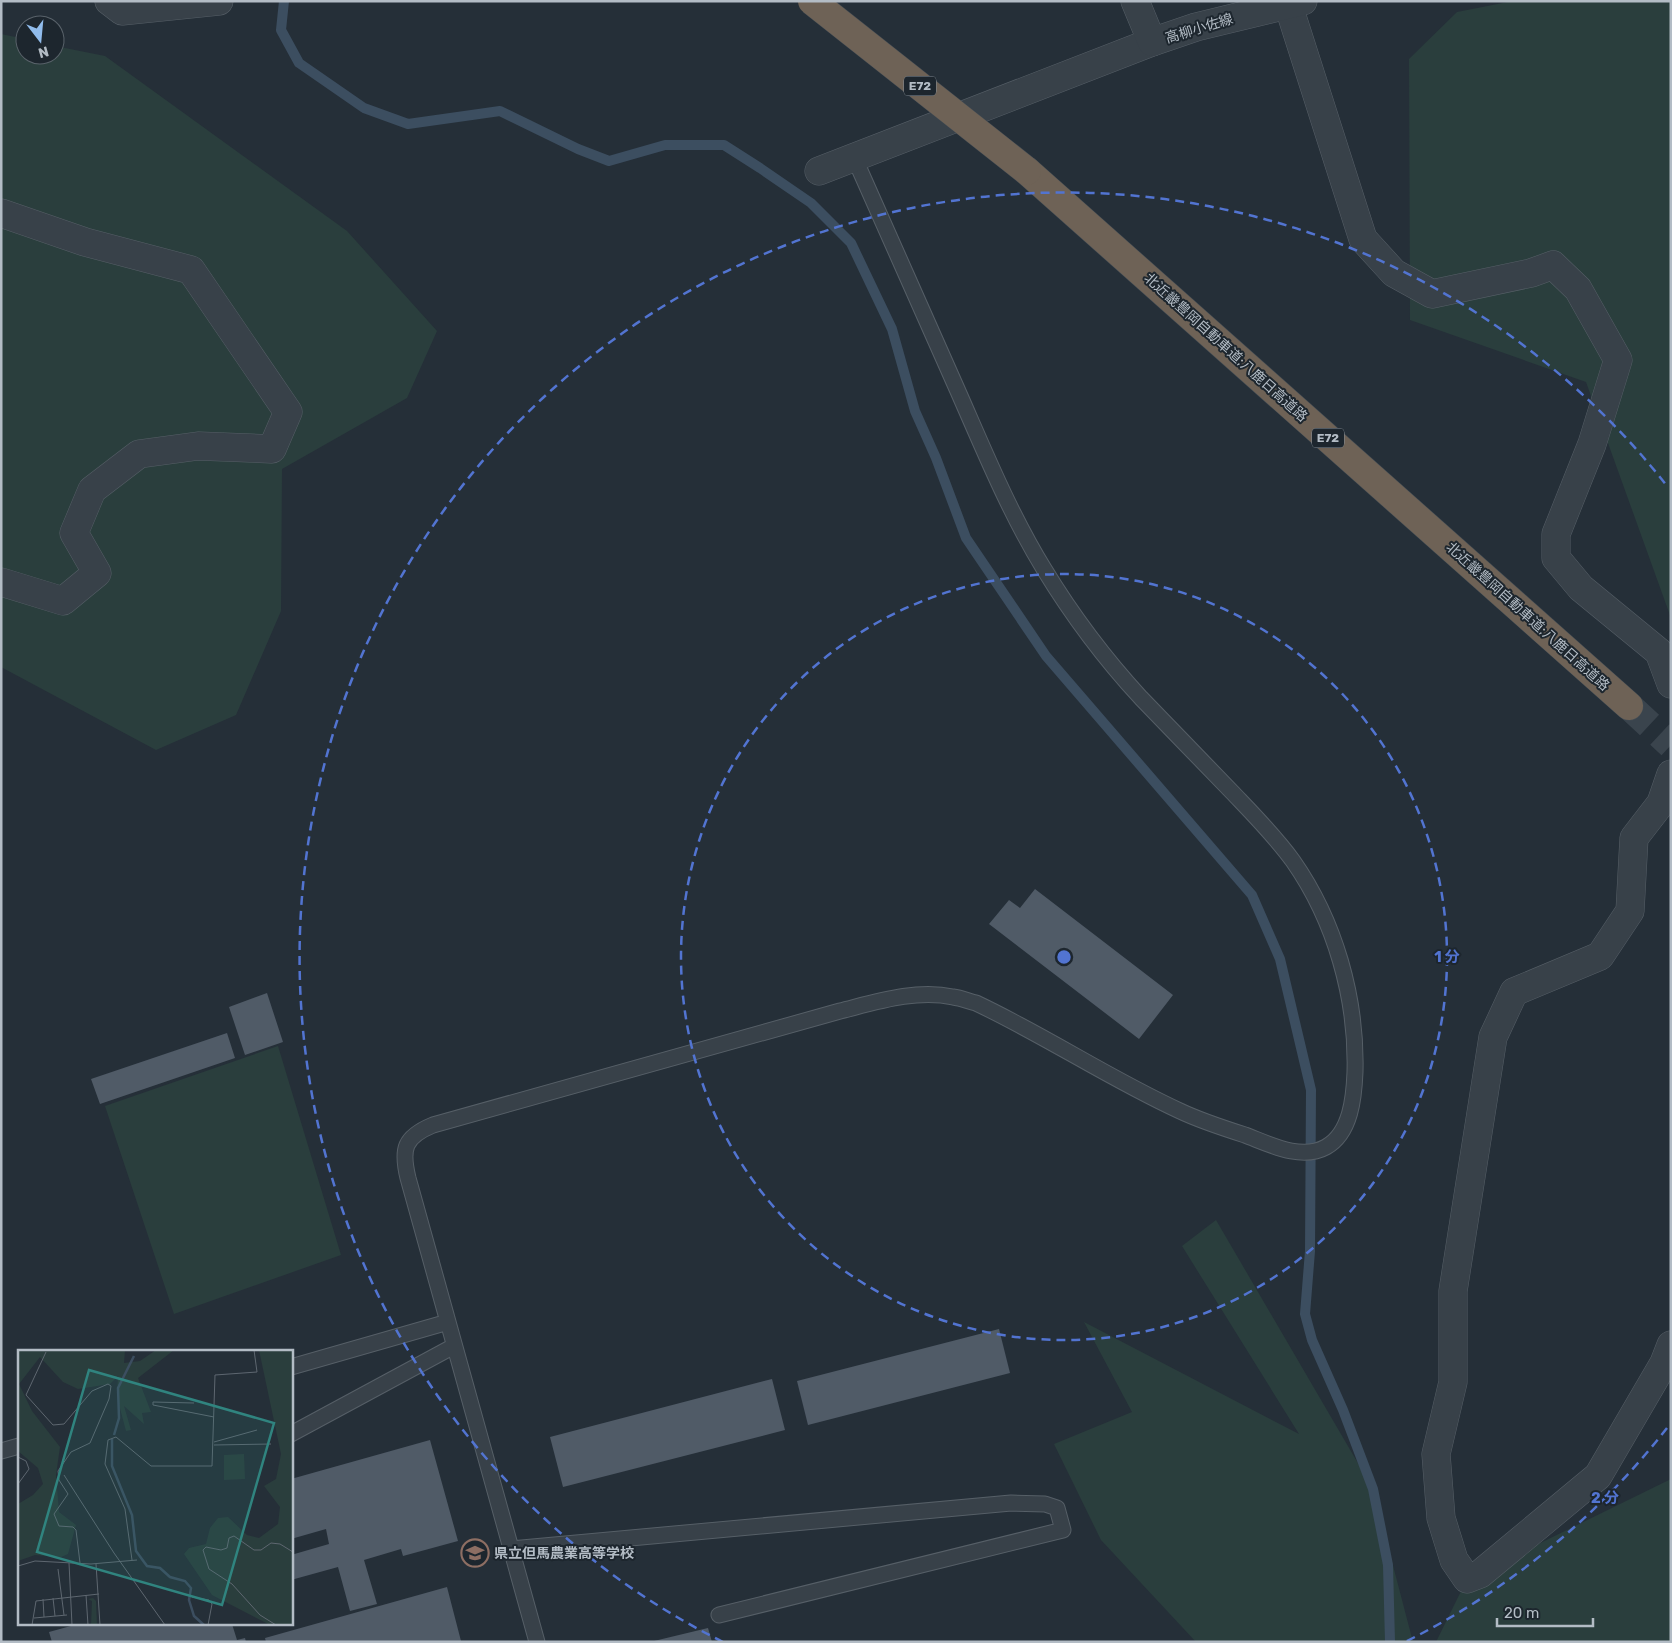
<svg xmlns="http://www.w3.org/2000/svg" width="1672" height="1643" font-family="Rubik,'Noto Sans JP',sans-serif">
<rect width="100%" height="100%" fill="#252f38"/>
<path fill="#2a3e3d" d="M 1513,1 L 1671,1 L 1671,618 L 1586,382 L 1410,320 L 1409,59 L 1457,12 Z
M 1,34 L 25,39 L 25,55 L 55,55 L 55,46 L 105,56 L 347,231 L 437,331 L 407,398 L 282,469 L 281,611 L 236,715 L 156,750 L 1,667 Z
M 278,1046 L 341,1255 L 174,1314 L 105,1106 Z
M 1216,1220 L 1373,1489 L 1413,1642 L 1196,1642 L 1101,1540 L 1054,1444 L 1132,1412 L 1084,1322 L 1299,1434 L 1182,1246 Z
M 1671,1479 L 1671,1642 L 1436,1642 L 1467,1579 Z"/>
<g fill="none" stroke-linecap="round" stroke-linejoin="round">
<path stroke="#3c4e60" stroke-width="10" d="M 284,1 L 281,30 L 299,63 L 364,108 L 408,124 L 500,111 L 578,149 L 609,161 L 665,145 L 724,145 L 760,168 L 811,203 L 851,243 L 892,329 L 915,411 L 936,458 L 966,538 L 1046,656 L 1252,895 L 1280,959 L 1311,1090 L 1310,1251 L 1305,1314 L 1312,1340 L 1343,1410 L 1373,1489 L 1388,1565 L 1390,1642"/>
</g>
<path fill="#505b67" d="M 1035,889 L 1173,995 L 1139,1039 L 989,924 L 1009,900 L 1020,908 Z
M 267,993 L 283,1042 L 245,1055 L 229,1007 Z
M 227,1033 L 235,1058 L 100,1104 L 91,1079 Z
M 999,1329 L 1010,1373 L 808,1425 L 797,1381 Z
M 772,1379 L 785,1430 L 563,1487 L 550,1437 Z
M 430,1440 L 458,1541 L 403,1556 L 401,1549 L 364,1560 L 377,1604 L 350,1611 L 338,1567 L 291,1580 L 291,1555 L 329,1544 L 326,1529 L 291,1539 L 291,1479 Z
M 447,1587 L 461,1641 L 266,1642 L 265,1638 Z
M 78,1624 L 232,1624 L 237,1640 L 245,1638 L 246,1642 L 52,1642 L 49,1632 Z
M 708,1628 L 712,1642 L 655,1642 L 654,1641 Z"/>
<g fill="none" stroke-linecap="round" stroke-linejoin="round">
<path stroke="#3a444d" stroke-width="28" stroke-dasharray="28 14" stroke-linecap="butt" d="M 1629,706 L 1671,745"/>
<g stroke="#565f67" stroke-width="17">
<path id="service" d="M 291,1367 L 448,1322
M 291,1434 L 454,1346
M 1,1451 L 19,1446
M 511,1549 L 1011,1503 L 1045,1504 L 1057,1508 L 1063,1530 L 719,1615
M 537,1642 L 408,1178 C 401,1149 404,1137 433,1125 L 840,1011 C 876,1002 916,989 953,997 C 961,998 968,1001 976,1003 C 1046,1036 1110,1079 1180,1111 C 1201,1121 1223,1128 1245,1135 C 1269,1144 1301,1161 1326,1147 C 1351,1133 1354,1097 1355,1072 C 1357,998 1335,921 1293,861 C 1275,836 1253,814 1232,792 C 1202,761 1171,729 1141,698 C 1105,659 1072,615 1044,569 C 1009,512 984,450 957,389 C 923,312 888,234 854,157"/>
</g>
<g stroke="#565f67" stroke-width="29">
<path id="minor" d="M 109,1 L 122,11 L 219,1
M 1288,4 L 1363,239 L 1394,273 L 1432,294 L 1531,273 L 1553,265 L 1578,289 L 1618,360 L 1592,444 L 1556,534 L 1556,558 L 1581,588 L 1659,652 L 1671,684
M 819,171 L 1152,42
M 1,213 L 85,242 L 191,270 L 288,412 L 272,449 L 198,446 L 139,454 L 92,490 L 74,533 L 97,573 L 63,601 L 1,582
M 1671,774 L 1661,803 L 1634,838 L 1630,911 L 1600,956 L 1514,992 L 1493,1037 L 1453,1291 L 1453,1382 L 1436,1454 L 1441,1518 L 1454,1560 L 1467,1579 L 1480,1574 L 1598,1476 L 1664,1363 L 1671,1345"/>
</g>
<g stroke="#565f67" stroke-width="29">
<path id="tertiary" d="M 1135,1 L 1152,42 L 1196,27 L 1303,1"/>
</g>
<g stroke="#434c54" stroke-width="29">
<path id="motorway" d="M 1027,171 L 1629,706"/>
</g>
<use href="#service" stroke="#384149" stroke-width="15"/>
<use href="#minor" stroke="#384149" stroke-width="28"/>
<use href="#tertiary" stroke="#384149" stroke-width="28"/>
<use href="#motorway" stroke="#6e6256" stroke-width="28"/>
<g stroke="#434c54" stroke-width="29" stroke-linecap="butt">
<path id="motorway-bridge" d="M 812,1 L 1027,171"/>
</g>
<use href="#motorway-bridge" stroke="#6e6256" stroke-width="28"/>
</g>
<g fill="none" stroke="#5274d1" stroke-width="2.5" stroke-dasharray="9 6">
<circle cx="1064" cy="957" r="383"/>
<path d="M1667 1428A765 765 0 0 1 1405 1642M723 1642A765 765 0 1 1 1667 486"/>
</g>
<defs>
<g id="school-ring" transform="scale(1.4375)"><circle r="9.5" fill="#1d262e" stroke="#8d6e63" stroke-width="1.5"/><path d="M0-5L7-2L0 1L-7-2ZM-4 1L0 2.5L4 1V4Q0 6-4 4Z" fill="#8d6e63"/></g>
</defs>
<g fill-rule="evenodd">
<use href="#school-ring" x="475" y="1553"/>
</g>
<g text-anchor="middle" stroke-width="4" stroke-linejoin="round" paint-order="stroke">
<g fill="#1d262e" stroke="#868f98" stroke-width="1">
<rect x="904" y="76.5" width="32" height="19" rx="4"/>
<rect x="1312" y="428.5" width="32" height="19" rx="4"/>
</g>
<g font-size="12" font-weight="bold" fill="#b3bcc5">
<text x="920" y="90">E72</text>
<text x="1328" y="442">E72</text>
</g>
<g font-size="14" fill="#b3bcc5" stroke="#1d262e">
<text transform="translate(1199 28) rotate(-17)" y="5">高柳小佐線</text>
<text transform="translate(1226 347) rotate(42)" y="5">北近畿豊岡自動車道;八鹿日高道路</text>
<text transform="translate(1528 616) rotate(42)" y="5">北近畿豊岡自動車道;八鹿日高道路</text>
</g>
<g font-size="14" font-weight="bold" fill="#b3bcc5" stroke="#1d262e" text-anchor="start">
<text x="494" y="1558">県立但馬農業高等学校</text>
</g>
</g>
<g transform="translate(18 1350)">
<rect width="275" height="275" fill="#252f38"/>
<path d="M 0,0 L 107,0 L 106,13 L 122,11 L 138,0 L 156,0 L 120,28 L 133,62 L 124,63 L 126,74 L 106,56 L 113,80 L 108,81 L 99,47 L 100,26 L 92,34 L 60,39 L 45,32 L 22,7 L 1,34 L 14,61 L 42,97 L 38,125 L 41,162 L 58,175 L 50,204 L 43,207 L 17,205 L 0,211 L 0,154 L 15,145 L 25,134 L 20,118 L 0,101 ZM 241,0 L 275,0 L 275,275 L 252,275 L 194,245 L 166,204 L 171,198 L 188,194 L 192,178 L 200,168 L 210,167 L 229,185 L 241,188 L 260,174 L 262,157 L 246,136 L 258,129 L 263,104 ZM 226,104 L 227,129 L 206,130 L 206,105 ZM 75,248 L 78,251 L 79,275 L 73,275 L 74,251 L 70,249 Z" fill="#2a3e3d"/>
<path fill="none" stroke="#3c4e60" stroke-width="2.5" d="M 96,85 L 101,68 L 100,38 L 116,6M 94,89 L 94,116 L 114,165 L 118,201 L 129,216 L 142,218 L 152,227 L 167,231 L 173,238 L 171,250 L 176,266 L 186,275"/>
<path fill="none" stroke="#5e6770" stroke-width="1" d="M 28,2 L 8,45 L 35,75 L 46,74 L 74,41 L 90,34 L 93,36 L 91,49 L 72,93 L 53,102 L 40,121 L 41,130 L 50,144 L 36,164 L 41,176 L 55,177 L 58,180 L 62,213M 176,53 L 135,52 L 135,55 L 196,67M 196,92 L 239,80M 196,95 L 253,94M 0,107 L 8,111 L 11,119 L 0,134M 46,125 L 96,203 L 147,275M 114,210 L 107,159 L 87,114 L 90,90 L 98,87 L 133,116 L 194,116 L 197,25 L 239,22 L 236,0M 51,213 L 54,275M 78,214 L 82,275M 0,216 L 17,211 L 73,214 L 119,210M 40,219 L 46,265M 68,245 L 70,275M 174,247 L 191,250 L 194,254 L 190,275M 35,248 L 37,266M 25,249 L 26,267M 16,268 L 49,265M 14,275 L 18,251 L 81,244M 258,275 L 242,265 L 214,234 L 191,219 L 185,200 L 188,197 L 203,200 L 209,198 L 211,188 L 216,186 L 236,200 L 243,200 L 253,193 L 262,194 L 275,202"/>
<path fill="#30847f" fill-opacity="0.15" stroke="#30847f" stroke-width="2.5" d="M 71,20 L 256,73 L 204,255 L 19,202 Z"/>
<rect width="275" height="275" fill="none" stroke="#b3bcc5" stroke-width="2.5"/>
</g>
<circle cx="1064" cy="957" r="8" fill="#5274d1" stroke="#1d262e" stroke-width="2.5"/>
<g font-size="15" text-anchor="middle" font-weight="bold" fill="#5274d1" stroke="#1d262e" stroke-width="4" stroke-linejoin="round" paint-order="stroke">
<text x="1447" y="962">1 分</text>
<text x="1605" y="1503">2 分</text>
</g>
<rect width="1672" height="1643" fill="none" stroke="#b3bcc5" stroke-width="5"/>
<g transform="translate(40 40) rotate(164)"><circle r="24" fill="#1d262e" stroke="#59626a"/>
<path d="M0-4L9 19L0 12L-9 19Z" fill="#91bcec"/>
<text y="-8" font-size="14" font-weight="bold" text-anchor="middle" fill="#b3bcc5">N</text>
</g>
<path d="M1497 1618v8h96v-8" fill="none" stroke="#b3bcc5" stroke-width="2.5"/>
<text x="1504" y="1618" font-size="15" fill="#b3bcc5" stroke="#1d262e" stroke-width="4" paint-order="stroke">20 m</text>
</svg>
